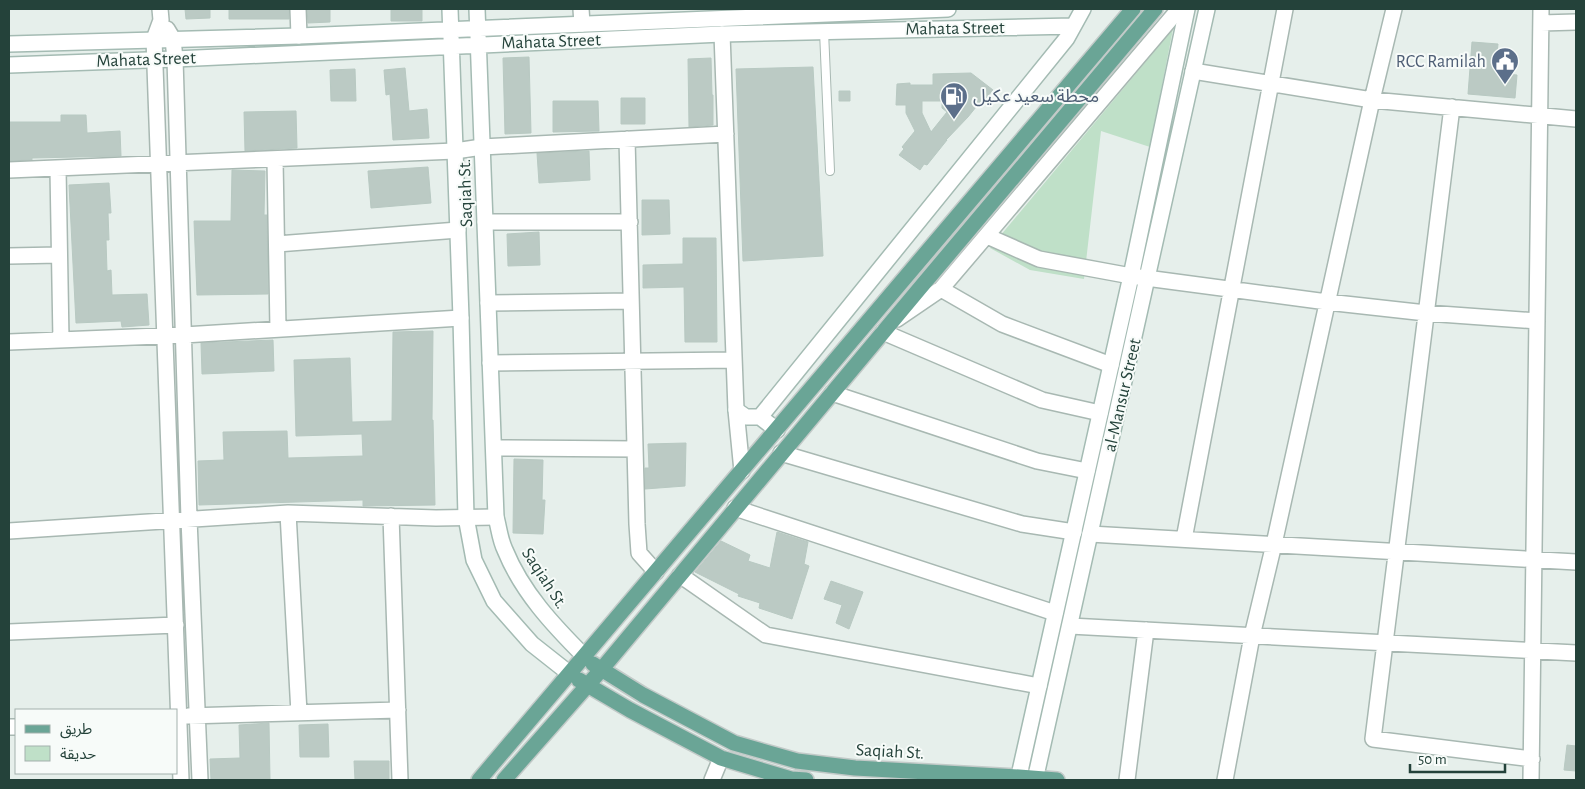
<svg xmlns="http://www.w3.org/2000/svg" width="1585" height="789" font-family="'Alegreya Sans','Noto Sans Arabic',sans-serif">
<rect width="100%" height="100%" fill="#e6efeb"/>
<path fill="#bfe0c8" d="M 1173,29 L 1150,147 L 1101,131 L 1084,279 L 1030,270 L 990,248 Z"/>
<path fill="#bbcac4" stroke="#b8c9c2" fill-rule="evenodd" d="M 185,9 L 210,9 L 210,18 L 186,19 Z
M 229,9 L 289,9 L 289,19 L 229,19 Z
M 307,9 L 330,9 L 330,22 L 308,23 Z
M 391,9 L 422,9 L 422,21 L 391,21 Z
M 1472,42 L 1498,44 L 1495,73 L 1517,75 L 1515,98 L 1468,94 Z
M 529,57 L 531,133 L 505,134 L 503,58 Z
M 711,58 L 712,95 L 713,95 L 713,125 L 689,127 L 688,59 Z
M 813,67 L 823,256 L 743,261 L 736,69 Z
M 405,68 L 409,111 L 427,109 L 429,138 L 393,140 L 390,94 L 386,95 L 384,70 Z
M 355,69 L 356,101 L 331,101 L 330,70 Z
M 971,73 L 993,90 L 986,98 L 984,97 L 968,117 L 946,140 L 947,140 L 927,165 L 924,164 L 920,170 L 899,155 L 904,149 L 902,147 L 915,131 L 906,113 L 906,105 L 896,105 L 897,84 L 910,83 L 910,85 L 933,85 L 933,74 ZM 922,101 L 942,101 L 942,108 L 947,112 L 931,132 L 922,113 Z
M 839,91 L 850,91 L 850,101 L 839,101 Z
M 621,98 L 645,98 L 645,124 L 621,124 Z
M 553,101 L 598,101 L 599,131 L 553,132 Z
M 296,111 L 297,148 L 245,151 L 244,112 Z
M 61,115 L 86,115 L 87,133 L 120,131 L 121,156 L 32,158 L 32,160 L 9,161 L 9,122 L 61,122 Z
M 589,151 L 590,180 L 539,183 L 537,153 Z
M 428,167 L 431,203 L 371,208 L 368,171 Z
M 232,170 L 265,171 L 264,215 L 267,215 L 268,294 L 197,295 L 194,221 L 231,221 Z
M 109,183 L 111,213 L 108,213 L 109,240 L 106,240 L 107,271 L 111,270 L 112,295 L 147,294 L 149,325 L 122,327 L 121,321 L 76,323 L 69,185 Z
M 642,200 L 669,200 L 670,234 L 642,235 Z
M 539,232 L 540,265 L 508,266 L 507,234 Z
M 683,238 L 716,238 L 717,342 L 685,342 L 684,287 L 643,288 L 643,265 L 683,264 Z
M 433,331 L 432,420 L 433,420 L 435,505 L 363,506 L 363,500 L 199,505 L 198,461 L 224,460 L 223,432 L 287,431 L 288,458 L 363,456 L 362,434 L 296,436 L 294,360 L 350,358 L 352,422 L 392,421 L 393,332 Z
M 273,340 L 274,371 L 202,374 L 201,343 Z
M 686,443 L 685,486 L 645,489 L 645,468 L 649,468 L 648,444 Z
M 514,459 L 543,460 L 542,500 L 545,500 L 543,534 L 513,533 Z
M 777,532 L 808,542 L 804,564 L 809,566 L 792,619 L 759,608 L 760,603 L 738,596 L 739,594 L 695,572 L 721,541 L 750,555 L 748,561 L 770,568 Z
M 831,581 L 863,592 L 849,629 L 836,623 L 842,605 L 824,599 Z
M 269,723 L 270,780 L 211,780 L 210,759 L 240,758 L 239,725 Z
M 328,724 L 329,757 L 300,757 L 299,725 Z
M 1567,745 L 1576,746 L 1576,771 L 1564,770 Z
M 354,761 L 389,761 L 389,780 L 355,780 Z"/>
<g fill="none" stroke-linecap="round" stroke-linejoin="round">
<g stroke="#a8b8b2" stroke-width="10">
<path id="lane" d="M 824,31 L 830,171"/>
</g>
<g stroke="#a8b8b2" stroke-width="18">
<path id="street" d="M 160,9 L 161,20 L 154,39 L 181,780
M 298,9 L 299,36
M 581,9 L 582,24
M 1541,23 L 1576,22
M 167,29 L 173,39 L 175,59 L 189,519 L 200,780
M 722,34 L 736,410 L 742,471
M 1193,71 L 1372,100 L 1576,119
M 1452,107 L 1373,739 L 1532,759
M 627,139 L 637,524 L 639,553 L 656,572
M 275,160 L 278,329
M 58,169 L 61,340
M 9,170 L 455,151 L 482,147 L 726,134
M 485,222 L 630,222
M 987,236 L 1039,259 L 1131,276 L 1327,302 L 1426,313 L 1537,321
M 277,244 L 458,230
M 9,256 L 59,255
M 941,289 L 1002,324 L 1111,365
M 488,303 L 631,301
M 897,319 L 941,289 L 1179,9
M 883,332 L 1042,400 L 1100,413
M 9,342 L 184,335 L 461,318
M 490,363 L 734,360
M 832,393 L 1037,461 L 1087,471
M 494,448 L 635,449
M 781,453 L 1022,524 L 1074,532
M 735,508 L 1055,613
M 288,513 L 299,713
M 391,516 L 400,780
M 9,531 L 288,513 L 436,518 L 496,517
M 1090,534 L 1576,562
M 1184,539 L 1285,9
M 680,575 L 766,635 L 1039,686
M 1070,626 L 1576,653
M 9,632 L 176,625
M 188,716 L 398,710
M 9,727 L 16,727
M 712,780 L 721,758
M 1127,780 L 1146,630
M 1225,780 L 1252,636 L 1274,544 L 1372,100 L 1394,9
M 1531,780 L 1541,9"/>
</g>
<g stroke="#a4bbb3" stroke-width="18">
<path id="secondary" d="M 450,9 L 461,318 L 466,517 L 474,560 L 494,601 L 532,644 L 570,674
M 477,9 L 496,517 C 499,528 500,540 505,550 C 522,592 553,625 585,657
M 9,44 L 299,36 L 948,9
M 9,65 L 175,59 L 722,34 L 1073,26
M 736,410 L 746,417 L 760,417 L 777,430
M 760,417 L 1067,38 L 1083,9
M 1018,780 L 1131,276 L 1187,9
M 1035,780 L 1207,9"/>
</g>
<g stroke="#c2cac8" stroke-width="18">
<path id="primary" d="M 593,664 L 643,695 L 734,743 L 797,761 L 855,768 L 1019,777 L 1057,780
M 579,680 L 630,710 L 721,758 L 791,779 L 806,780
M 479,780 L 1133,9
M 504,780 L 601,670 L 920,288 L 1155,9"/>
</g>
<use href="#lane" stroke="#fff" stroke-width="8"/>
<use href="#street" stroke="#fff" stroke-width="15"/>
<use href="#secondary" stroke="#fff" stroke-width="15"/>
<use href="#primary" stroke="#6aa596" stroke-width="15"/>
</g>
<defs>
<g id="civic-pin" transform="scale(1.4375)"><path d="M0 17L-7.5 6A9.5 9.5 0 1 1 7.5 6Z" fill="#5c6f8a" stroke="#f7fbf9"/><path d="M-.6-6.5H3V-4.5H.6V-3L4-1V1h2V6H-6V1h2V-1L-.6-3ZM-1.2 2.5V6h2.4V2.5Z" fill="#fff"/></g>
<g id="fuel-pin" transform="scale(1.4375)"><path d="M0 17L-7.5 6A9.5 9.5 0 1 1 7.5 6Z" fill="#5c6f8a" stroke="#f7fbf9"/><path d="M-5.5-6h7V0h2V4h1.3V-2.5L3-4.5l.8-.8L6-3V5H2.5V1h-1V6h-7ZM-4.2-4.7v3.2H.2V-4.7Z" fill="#fff"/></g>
</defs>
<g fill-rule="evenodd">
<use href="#civic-pin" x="1505" y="61"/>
<use href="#fuel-pin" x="954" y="96"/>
</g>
<g text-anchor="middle" stroke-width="4" stroke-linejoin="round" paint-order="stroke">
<g font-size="18" fill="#24423a" stroke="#f7fbf9">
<text transform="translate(955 28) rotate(-1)" y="6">Mahata Street</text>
<text transform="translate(551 41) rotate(-2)" y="6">Mahata Street</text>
<text transform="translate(146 59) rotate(-2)" y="6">Mahata Street</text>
<text transform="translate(465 193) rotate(-92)" y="6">Saqiah St.</text>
<text transform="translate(1122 395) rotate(-77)" y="6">al-Mansur Street</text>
<text transform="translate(545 578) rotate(57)" y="6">Saqiah St.</text>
<text transform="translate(890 751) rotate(3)" y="6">Saqiah St.</text>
</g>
<g font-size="18" fill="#4e5e75" stroke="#f7fbf9" text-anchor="end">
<text x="1486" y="67">RCC Ramilah</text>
<text x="973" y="102" text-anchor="start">محطة سعيد عكيل</text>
</g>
</g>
<rect width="1585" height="789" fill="none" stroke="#24423a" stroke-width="20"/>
<rect x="15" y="709" width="162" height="65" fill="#f7fbf9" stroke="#a3b1ad"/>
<rect x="25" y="725" width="25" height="8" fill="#6aa596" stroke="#a3b1ad"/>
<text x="60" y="734" font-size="15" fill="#24423a">طريق</text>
<rect x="25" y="746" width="25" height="15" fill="#bfe0c8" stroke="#a3b1ad"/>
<text x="60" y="759" font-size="15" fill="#24423a">حديقة</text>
<path d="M1410 764v8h95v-8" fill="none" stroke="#24423a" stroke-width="2.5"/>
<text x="1418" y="764" font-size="15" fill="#24423a" stroke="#f7fbf9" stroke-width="4" paint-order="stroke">50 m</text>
</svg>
